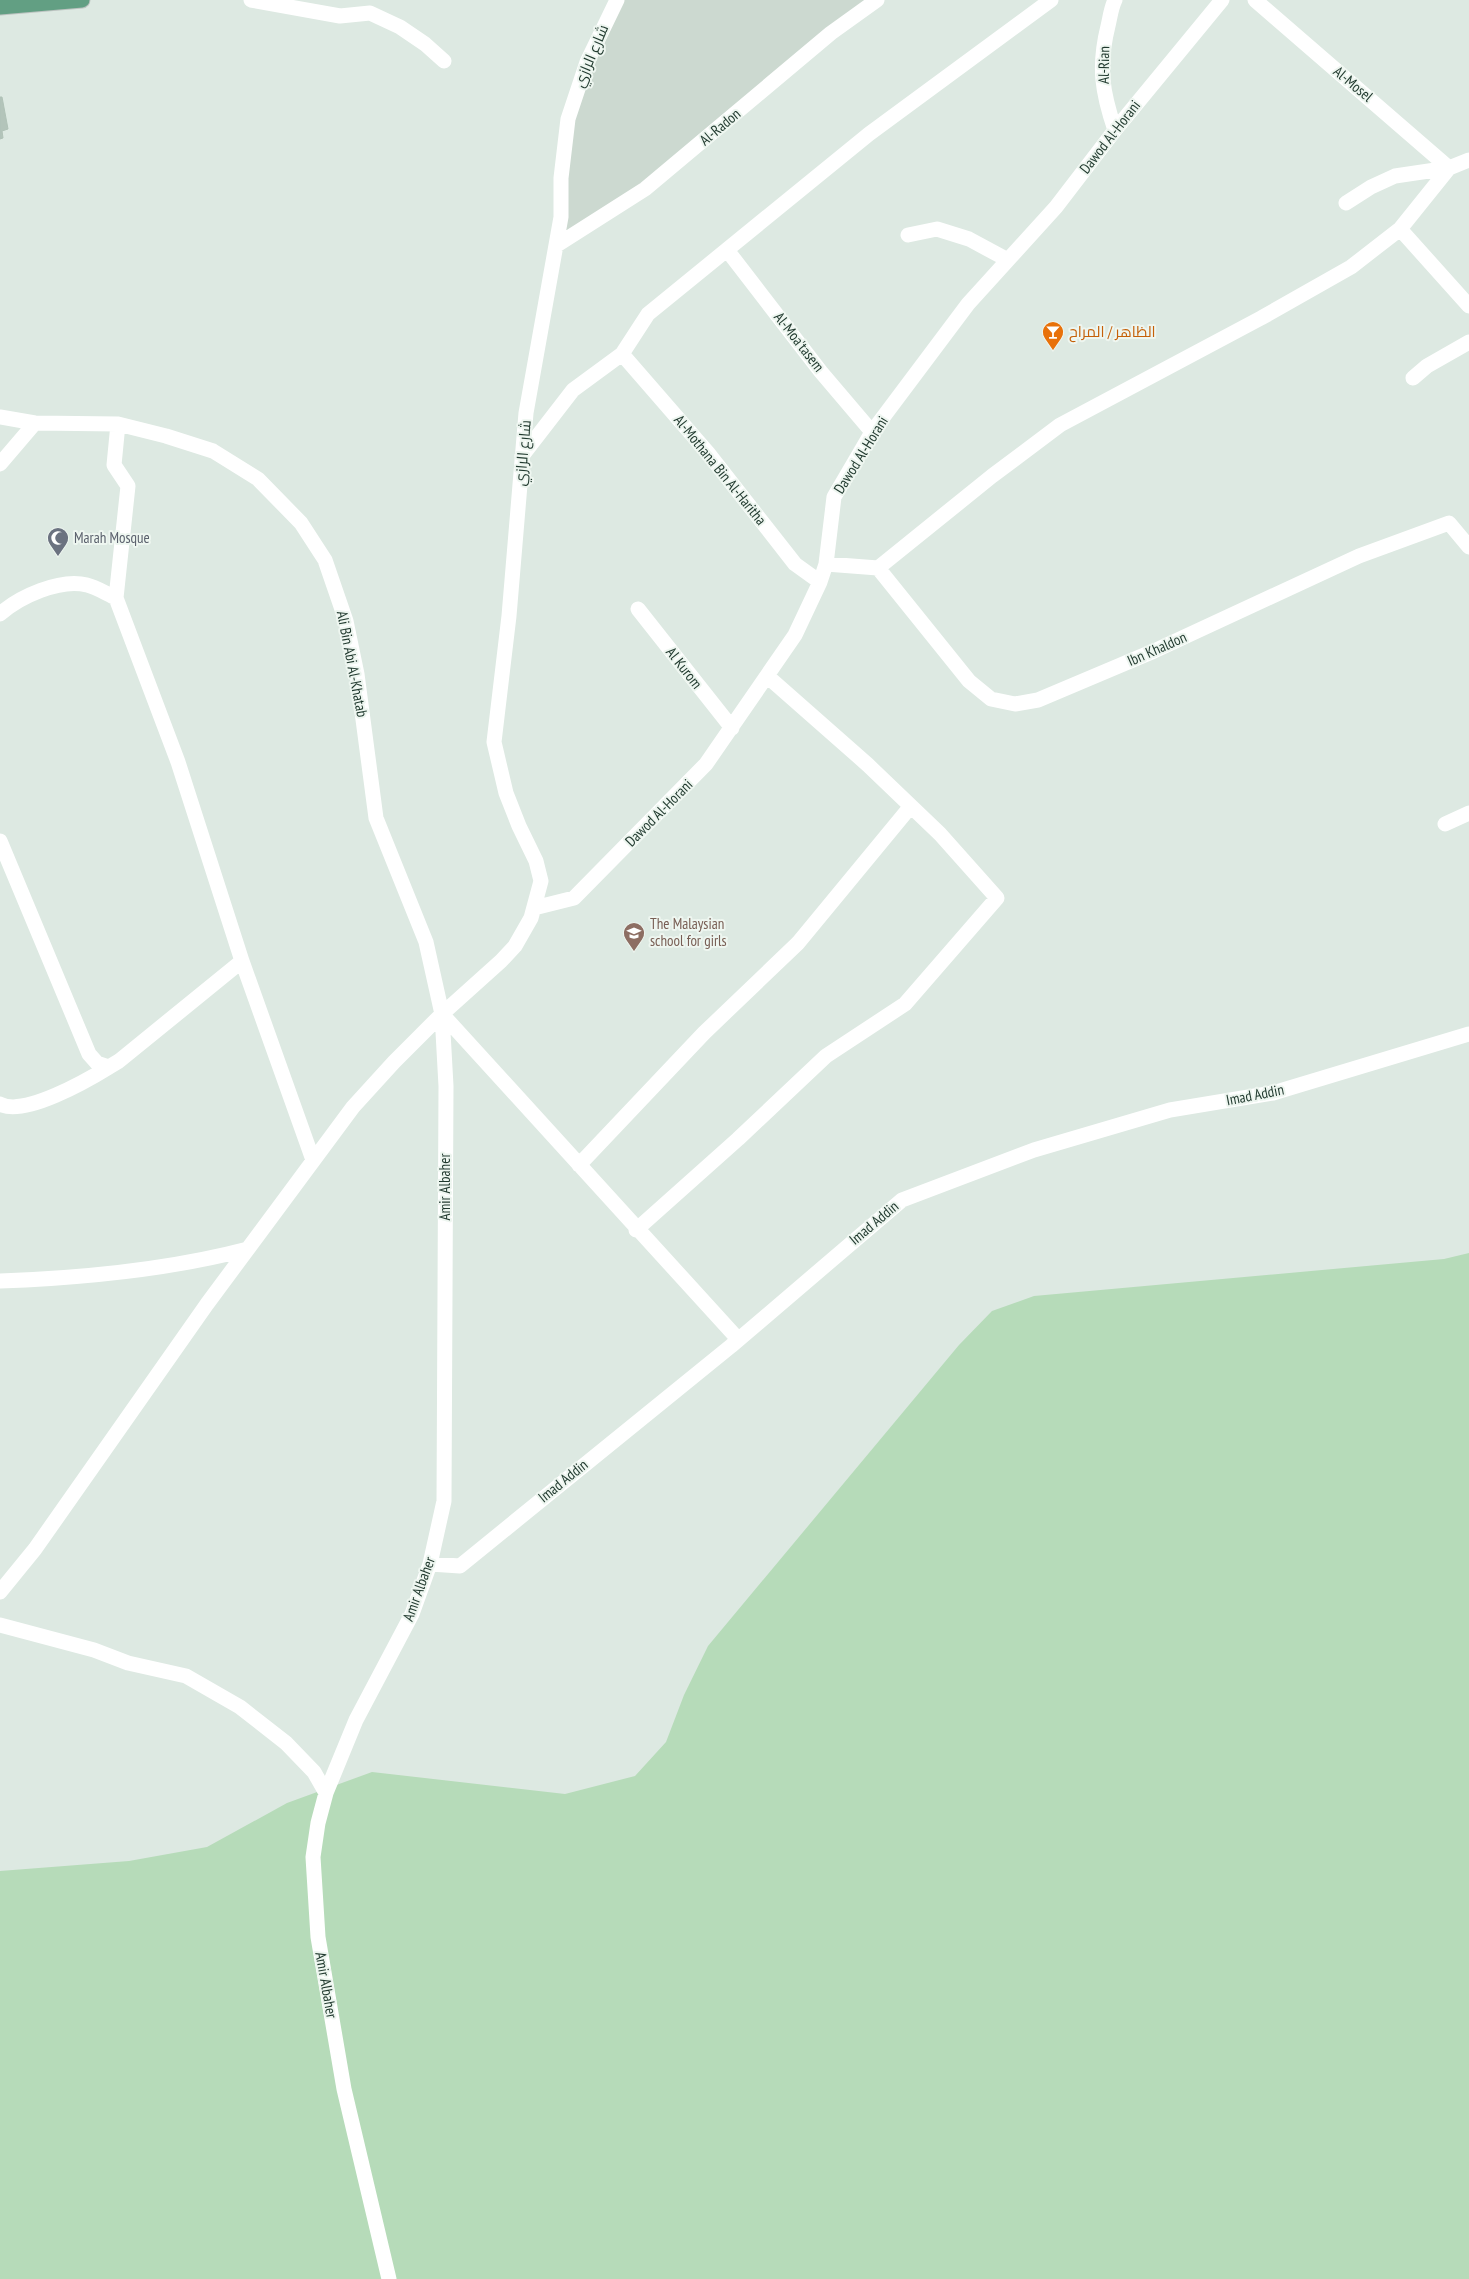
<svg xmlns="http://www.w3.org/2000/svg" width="1469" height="2279" font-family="'PT Sans Narrow',Cairo,sans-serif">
<rect width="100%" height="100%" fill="#dde9e2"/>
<path fill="#ccd9d0" d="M 621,0 L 876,0 L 648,184 L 557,247 L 577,76 Z"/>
<path fill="#b6dbb9" d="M 1469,1253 L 1469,2279 L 0,2279 L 0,1871 L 129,1861 L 207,1847 L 287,1803 L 372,1772 L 565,1794 L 635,1776 L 666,1742 L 684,1695 L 708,1646 L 959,1345 L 992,1311 L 1034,1296 L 1444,1259 Z"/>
<path fill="#b3c4ba" stroke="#b0c2b7" d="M 0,97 L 2,97 L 8,129 L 2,131 L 3,138 L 0,139 Z"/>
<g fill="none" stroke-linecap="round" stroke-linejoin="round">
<g stroke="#bcc3c0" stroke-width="17">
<path id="major" d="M 0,7 L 82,0"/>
</g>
<path stroke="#fff" stroke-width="15" d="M 251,0 L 340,16 L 370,13 L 400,27 L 425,44 L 444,61
M 1255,0 L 1449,168
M 1115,130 C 1102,92 1098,66 1108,26 C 1110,18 1111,8 1115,0
M 1346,203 L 1371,187 L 1395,176 L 1449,168
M 1400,229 L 1469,306
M 908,235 L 937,229 L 969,239 L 1008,260
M 557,245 L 645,189 L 831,33 L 877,0
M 727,250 L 821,372 L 872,432
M 622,354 L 708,453 L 795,564 L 820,582
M 1413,378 L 1427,366 L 1469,342
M 0,417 L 35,423 L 118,424 L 166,436 L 213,451 L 258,479 L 301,523 L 325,560 L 346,621 L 357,674 L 376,818 L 426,942 L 442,1014 L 738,1339
M 118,424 L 114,465 L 128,486 L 116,598 L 178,762 L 242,961 L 313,1160
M 522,456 L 573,390 L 622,354 L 648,314 L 869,134 L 1051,0
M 0,464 L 35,423
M 826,564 L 878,568 L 992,476 L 1060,425 L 1261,318 L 1351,267 L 1400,229 L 1449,168 L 1469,160
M 878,568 L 969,681 L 991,699 L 1015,704 L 1038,700 L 1154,651 L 1359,556 L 1449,523 L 1469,547
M 638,609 L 732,728
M 0,614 C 19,597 60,578 87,585 C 96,587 107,594 116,598
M 1445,824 L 1469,813
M 0,841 L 89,1054 L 97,1063 L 109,1067 L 119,1061 L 242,961
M 534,908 L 574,898 L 706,764 L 795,635 L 820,582 L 826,564 L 834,497 L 872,432 L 968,304 L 1056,207 L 1115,130 L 1222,0
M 0,1104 C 24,1117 88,1080 109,1067
M 579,1165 L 704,1033 L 798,943 L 911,806
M 636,1230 L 738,1139 L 826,1056 L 905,1004 L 997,898 L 940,834 L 868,765 L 767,676
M 0,1281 C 83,1278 168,1270 248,1249
M 430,1564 L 460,1566 L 731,1346 L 902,1200 L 1034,1150 L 1170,1110 L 1273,1093 L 1469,1034
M 0,1592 L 35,1549 L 207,1304 L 353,1107 L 394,1062 L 442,1014
M 0,1625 L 94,1650 L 128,1663 L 186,1676 L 240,1707 L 286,1743 L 314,1772 L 326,1793
M 389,2279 L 344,2089 L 318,1937 L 313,1857 L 318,1823 L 326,1793 L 356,1720 L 412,1614 L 430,1564 L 444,1501 L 446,1086 L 442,1014 L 501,961 L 515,946 L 531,918 L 541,881 L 536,861 L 519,826 L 506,793 L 494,742 L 509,616 L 526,413 L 561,217 L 561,178 L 568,119 L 587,62 L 617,0"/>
<use href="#major" stroke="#629f83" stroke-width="15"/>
</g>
<defs>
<g id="bar-pin" transform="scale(1.125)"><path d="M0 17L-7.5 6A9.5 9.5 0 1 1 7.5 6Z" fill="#e8710a" stroke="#eef6f0"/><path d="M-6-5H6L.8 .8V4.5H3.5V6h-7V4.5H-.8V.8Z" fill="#fff"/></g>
<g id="mosque-pin" transform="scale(1.125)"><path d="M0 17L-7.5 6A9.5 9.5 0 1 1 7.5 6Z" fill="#6b7280" stroke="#eef6f0"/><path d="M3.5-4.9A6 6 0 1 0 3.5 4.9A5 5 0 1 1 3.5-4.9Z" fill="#fff"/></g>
<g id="school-pin" transform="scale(1.125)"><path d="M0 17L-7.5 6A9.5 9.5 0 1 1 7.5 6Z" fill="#8d6e63" stroke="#eef6f0"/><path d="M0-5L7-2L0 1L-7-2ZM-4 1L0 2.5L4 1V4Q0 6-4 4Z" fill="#fff"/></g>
</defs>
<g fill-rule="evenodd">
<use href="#bar-pin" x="1053" y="332"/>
<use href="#mosque-pin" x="58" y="538"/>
<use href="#school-pin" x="634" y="933"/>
</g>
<g text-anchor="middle" stroke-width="4" stroke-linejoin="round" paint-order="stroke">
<g font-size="15" fill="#1f382d" stroke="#eef6f0">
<text transform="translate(591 56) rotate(-67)" y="5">شارع الرازي</text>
<text transform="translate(1104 65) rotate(-89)" y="5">Al-Rian</text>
<text transform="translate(1353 84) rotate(40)" y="5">Al-Mosel</text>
<text transform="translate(720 127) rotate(-40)" y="5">Al-Radon</text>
<text transform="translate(1110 137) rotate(-52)" y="5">Dawod Al-Horani</text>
<text transform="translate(799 342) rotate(52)" y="5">Al-Moa'tasem</text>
<text transform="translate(523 453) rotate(-85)" y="5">شارع الرازي</text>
<text transform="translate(861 455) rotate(-58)" y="5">Dawod Al-Horani</text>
<text transform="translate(720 470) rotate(51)" y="5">Al-Mothana Bin Al-Haritha</text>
<text transform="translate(1157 649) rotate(-24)" y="5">Ibn Khaldon</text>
<text transform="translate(352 664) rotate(79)" y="5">Ali Bin Abi Al-Khatab</text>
<text transform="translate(684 668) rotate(52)" y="5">Al Kurom</text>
<text transform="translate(659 813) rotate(-45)" y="5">Dawod Al-Horani</text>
<text transform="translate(1255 1095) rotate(-11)" y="5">Imad Addin</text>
<text transform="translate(445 1187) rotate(-90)" y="5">Amir Albaher</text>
<text transform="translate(874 1223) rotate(-40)" y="5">Imad Addin</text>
<text transform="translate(563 1481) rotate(-39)" y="5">Imad Addin</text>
<text transform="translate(419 1589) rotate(-70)" y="5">Amir Albaher</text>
<text transform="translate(326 1985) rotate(80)" y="5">Amir Albaher</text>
</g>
<g font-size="15" fill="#c56008" stroke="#eef6f0" text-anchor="start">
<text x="1069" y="337">الظاهر / المراح</text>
</g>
<g font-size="15" fill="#5b616d" stroke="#eef6f0" text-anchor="start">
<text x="74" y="543">Marah Mosque</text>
</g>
<g font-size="15" fill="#785e54" stroke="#eef6f0" text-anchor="start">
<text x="650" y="929">The Malaysian<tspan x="650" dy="17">school for girls</tspan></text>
</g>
</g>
</svg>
